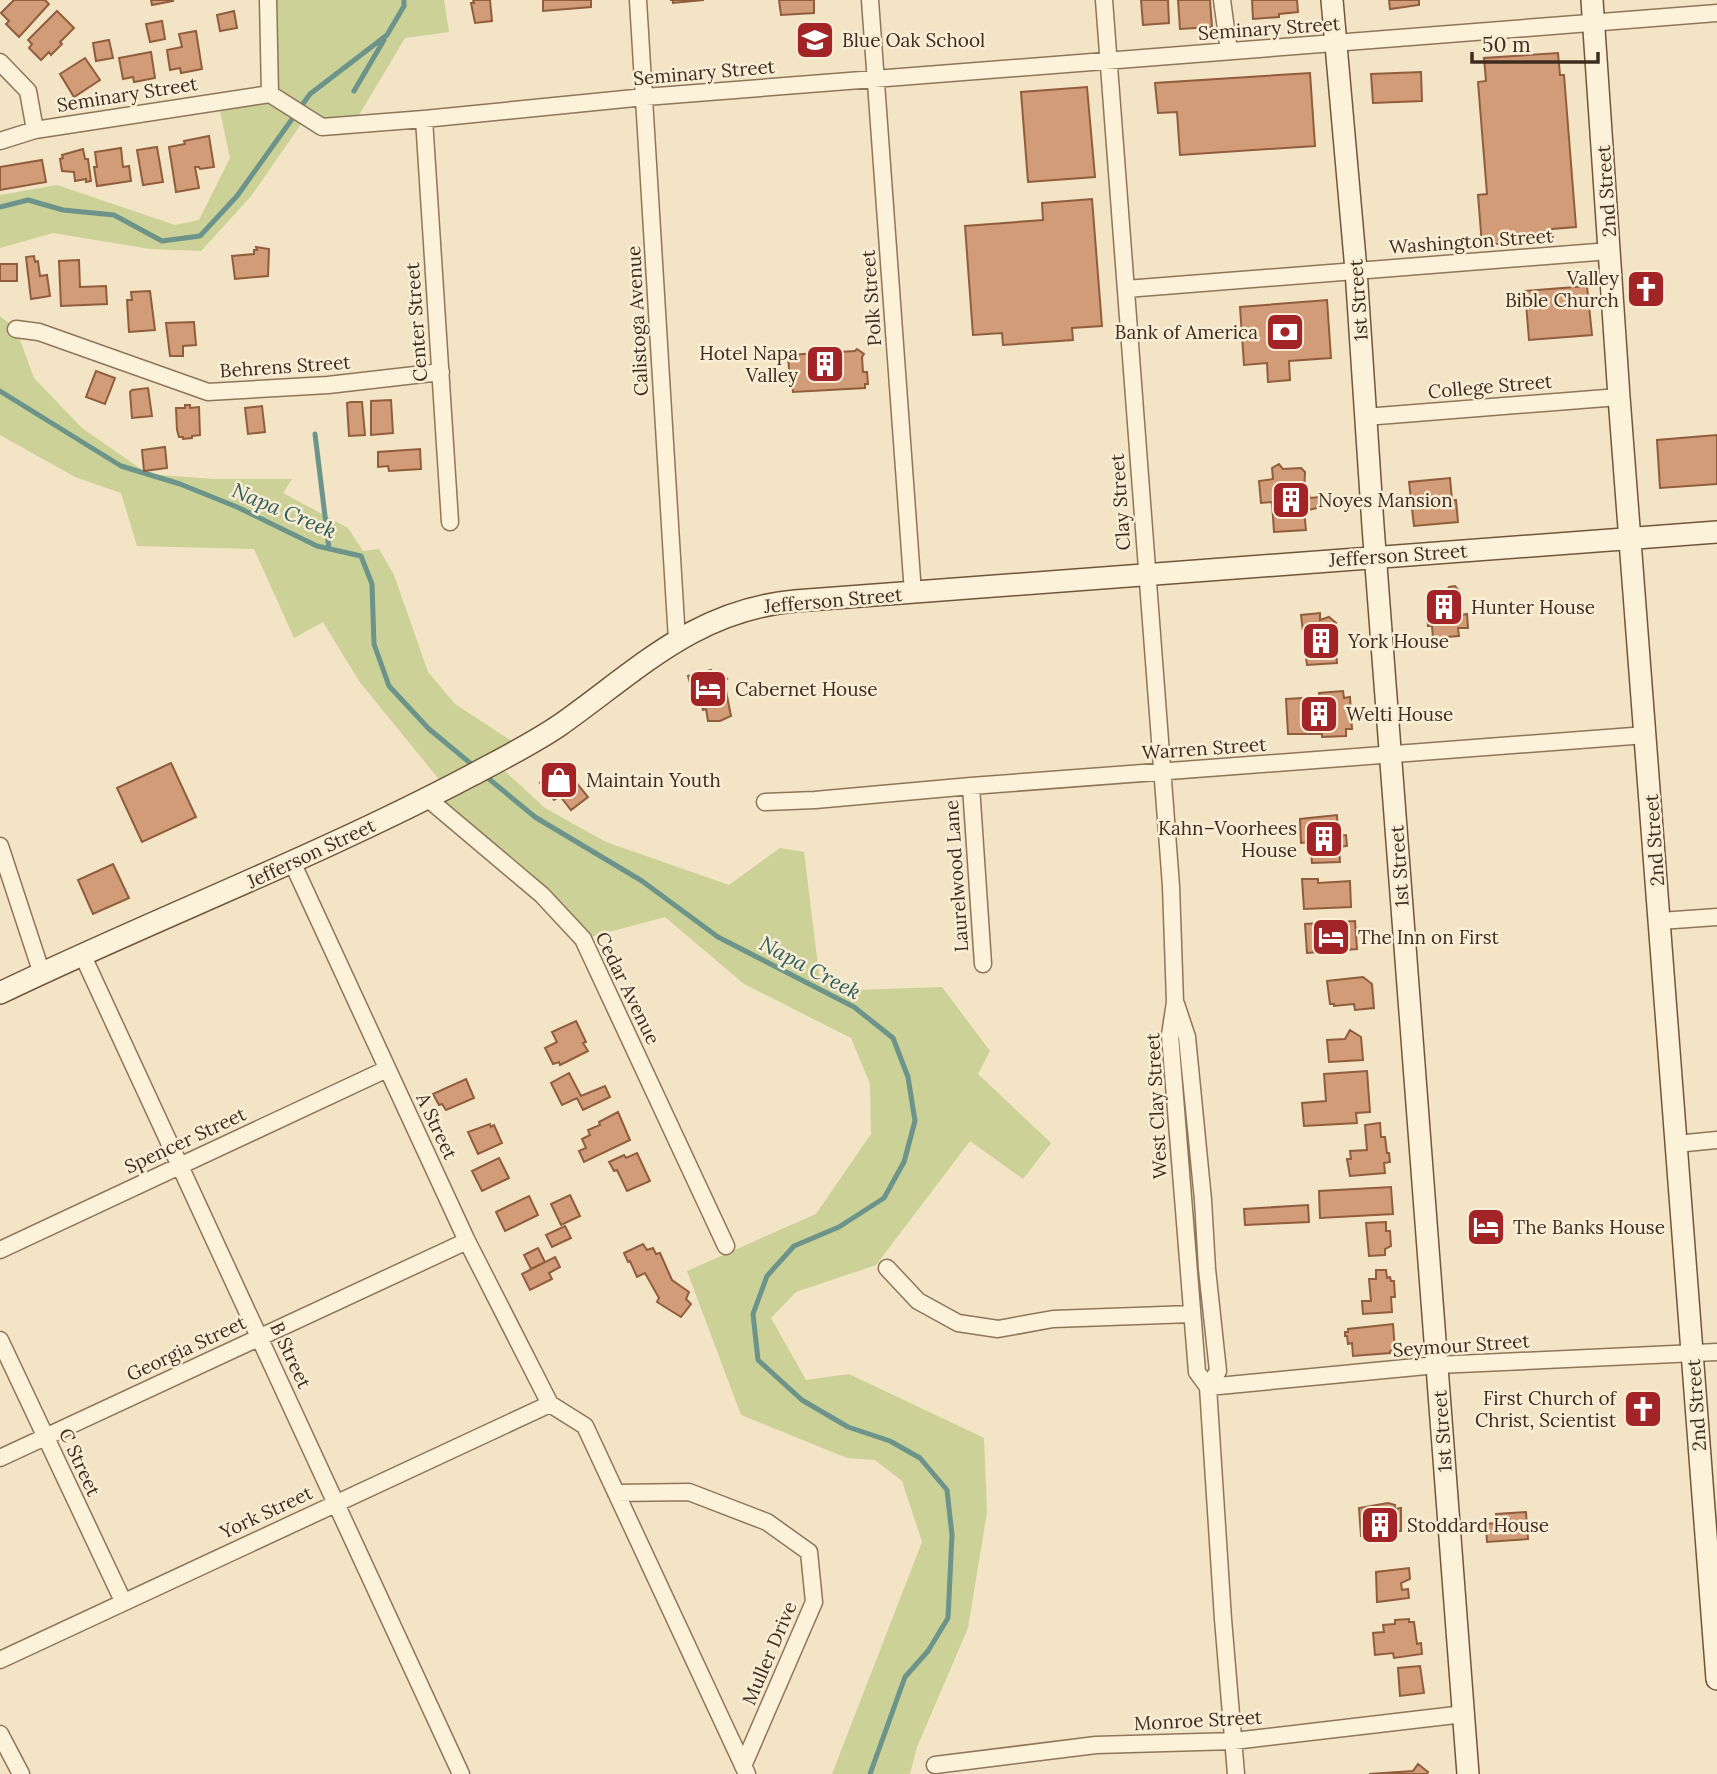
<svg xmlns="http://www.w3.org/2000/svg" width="1717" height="1774" font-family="Lora,serif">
<rect width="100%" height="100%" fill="#f2e4c5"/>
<path fill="#cbd197" d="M 268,0 L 444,0 L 449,32 L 405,38 L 353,125 L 306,117 L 252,195 L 201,251 L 150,249 L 53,233 L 0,248 L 0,195 L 57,185 L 175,225 L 199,220 L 230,158 L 218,102 L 270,94 Z
M 0,316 L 16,329 L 34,378 L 82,428 L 148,474 L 213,479 L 292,479 L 283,493 L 348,528 L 363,551 L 379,549 L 394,575 L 428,672 L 455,704 L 522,748 L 496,763 L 545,808 L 606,842 L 729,885 L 780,848 L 804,852 L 819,974 L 855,990 L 942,987 L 990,1051 L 978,1074 L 1051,1143 L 1023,1179 L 970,1141 L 876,1265 L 796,1292 L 771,1318 L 806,1380 L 849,1374 L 984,1438 L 987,1512 L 968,1628 L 917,1747 L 910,1774 L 832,1774 L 922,1542 L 902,1481 L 875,1460 L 847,1458 L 741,1415 L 687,1271 L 816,1214 L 871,1134 L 870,1084 L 851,1038 L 744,984 L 665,917 L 583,939 L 542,895 L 419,803 L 446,788 L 359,681 L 323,622 L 294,638 L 254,549 L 137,546 L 121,493 L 75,477 L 0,435 Z"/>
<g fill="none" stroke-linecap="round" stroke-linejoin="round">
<path stroke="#6c948a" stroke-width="5" d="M 354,91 L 384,40
M 0,207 L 28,200 L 63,210 L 114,215 L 162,241 L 200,236 L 237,196 L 310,94 L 387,35 L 404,6 L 404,0
M 0,391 L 121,466 L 180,484 L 237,507 L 317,546 L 361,556 L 372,584 L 374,644 L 389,686 L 429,729 L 475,767
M 315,434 L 329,549
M 483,774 L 535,817 L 642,881 L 718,937 L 854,1007 L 893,1038 L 908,1077 L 915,1121 L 904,1162 L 884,1198 L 839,1227 L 794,1246 L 767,1276 L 753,1314 L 758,1360 L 802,1400 L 848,1427 L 890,1441 L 920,1458 L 947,1490 L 952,1535 L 948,1618 L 928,1651 L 905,1677 L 870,1774"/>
</g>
<path fill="#d39c78" stroke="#905d3d" stroke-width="2" d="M 14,0 L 45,0 L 49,4 L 19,37 L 6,24 L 9,21 L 1,13 Z
M 151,0 L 173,0 L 173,1 L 152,5 Z
M 473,0 L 490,0 L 492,21 L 475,23 L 471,3 L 474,3 Z
M 543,0 L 591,0 L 591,7 L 543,11 Z
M 670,0 L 704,0 L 673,3 L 673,0 Z
M 779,0 L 814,0 L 814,13 L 781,15 Z
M 1141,0 L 1168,0 L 1169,23 L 1143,25 Z
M 1178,0 L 1210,0 L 1212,27 L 1180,29 Z
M 1252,0 L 1297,0 L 1298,12 L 1279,14 L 1279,17 L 1253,19 Z
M 1389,0 L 1419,0 L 1419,5 L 1390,9 Z
M 57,11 L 74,28 L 60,42 L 62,44 L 51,55 L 49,52 L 41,60 L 29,48 L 32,44 L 28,40 Z
M 234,11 L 237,28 L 220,31 L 217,15 Z
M 162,21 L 165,39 L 150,42 L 146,24 Z
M 196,31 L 202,69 L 181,73 L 180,68 L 170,70 L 167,50 L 182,47 L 179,34 Z
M 109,40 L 113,58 L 96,61 L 93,43 Z
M 151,52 L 155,78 L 134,82 L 133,77 L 123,79 L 119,58 Z
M 1558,53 L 1560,75 L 1564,75 L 1576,227 L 1552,229 L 1553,240 L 1482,245 L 1478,195 L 1487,194 L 1478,82 L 1486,81 L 1484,58 Z
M 85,58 L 100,80 L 74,97 L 60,74 Z
M 1421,72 L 1422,101 L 1373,103 L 1371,74 Z
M 1310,73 L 1315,146 L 1180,155 L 1177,112 L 1158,113 L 1155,83 Z
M 1087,87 L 1095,177 L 1028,182 L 1021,92 Z
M 209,136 L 214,167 L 200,169 L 199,167 L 195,167 L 199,188 L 176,192 L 169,147 L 185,144 L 184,141 Z
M 157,147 L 163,182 L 143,185 L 137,150 Z
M 121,148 L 123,167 L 129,166 L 131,181 L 97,186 L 94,167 L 97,167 L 95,152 Z
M 83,149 L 85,159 L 88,159 L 91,181 L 86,182 L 86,179 L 75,181 L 74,172 L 62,171 L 60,159 L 63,158 L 62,155 Z
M 42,160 L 46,182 L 0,190 L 0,167 Z
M 1092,199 L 1102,326 L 1072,328 L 1073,340 L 1003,345 L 1002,333 L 973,335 L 965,226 L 1043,220 L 1042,203 Z
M 256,247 L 269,249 L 268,276 L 235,279 L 232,256 L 254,254 L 254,250 L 257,250 Z
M 34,256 L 35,262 L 38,261 L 40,276 L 47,275 L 50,296 L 31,299 L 26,257 Z
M 79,260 L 80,287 L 106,286 L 107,304 L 61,306 L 59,261 Z
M 0,264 L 17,264 L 17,281 L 0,281 Z
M 1587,286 L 1592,335 L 1529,340 L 1525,291 Z
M 150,291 L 155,330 L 129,332 L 127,300 L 132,300 L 131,292 Z
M 1327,300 L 1331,358 L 1289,361 L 1290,380 L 1268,382 L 1267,363 L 1244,365 L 1240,307 Z
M 194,322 L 196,345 L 183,346 L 183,356 L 170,356 L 166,323 Z
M 857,349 L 864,354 L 862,357 L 863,372 L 867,372 L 868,384 L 865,384 L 865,388 L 793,392 L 792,383 L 790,383 L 788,355 L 855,351 Z
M 96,371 L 115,378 L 105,404 L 86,397 Z
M 148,388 L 152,416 L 132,418 L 130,392 L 132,390 Z
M 391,400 L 393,433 L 371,435 L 371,401 Z
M 351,402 L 362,402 L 365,435 L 349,436 L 347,403 Z
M 185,405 L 190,405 L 190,408 L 199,407 L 200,435 L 192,436 L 192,438 L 183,439 L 183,437 L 179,437 L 177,430 L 176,408 L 185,408 Z
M 262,406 L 265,432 L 248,434 L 245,408 Z
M 1717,435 L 1717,484 L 1660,488 L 1657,440 Z
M 165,447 L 167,468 L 144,471 L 142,450 Z
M 420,449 L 421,469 L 389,471 L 388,466 L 378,467 L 378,452 Z
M 1279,464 L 1283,469 L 1301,468 L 1305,472 L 1304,494 L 1309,494 L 1310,498 L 1320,497 L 1321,507 L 1304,511 L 1306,530 L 1274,532 L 1272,502 L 1261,503 L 1259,481 L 1273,479 L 1272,468 Z
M 1450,478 L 1452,500 L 1456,500 L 1458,522 L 1414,526 L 1409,482 Z
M 1455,586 L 1459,591 L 1460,600 L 1462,600 L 1461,615 L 1467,614 L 1468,628 L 1458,628 L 1459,636 L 1433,638 L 1432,626 L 1428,626 L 1426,602 L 1431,601 L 1430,592 L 1445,593 L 1449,587 Z
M 1320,613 L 1320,620 L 1329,617 L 1336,623 L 1334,626 L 1334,632 L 1338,632 L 1339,652 L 1336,652 L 1337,663 L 1307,665 L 1301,615 Z
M 711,670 L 713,674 L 718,671 L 727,679 L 724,681 L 731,716 L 720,721 L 708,721 L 706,709 L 703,710 L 699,696 L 694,698 L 688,676 Z
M 1343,691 L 1344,698 L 1350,697 L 1352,729 L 1346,729 L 1346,736 L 1322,737 L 1322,734 L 1288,734 L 1286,699 L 1320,697 L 1319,693 Z
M 171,763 L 196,817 L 142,842 L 117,788 Z
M 562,765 L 588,797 L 571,810 L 560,796 L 554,800 L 540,783 Z
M 1337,815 L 1338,836 L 1346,835 L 1347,846 L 1339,847 L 1340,862 L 1312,863 L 1310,842 L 1301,843 L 1300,819 Z
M 113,864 L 129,898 L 93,914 L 78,880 Z
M 1302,879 L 1318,879 L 1318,883 L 1350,881 L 1351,907 L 1304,909 Z
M 1355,921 L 1357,949 L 1307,953 L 1305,924 Z
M 1363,977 L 1372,984 L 1374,1008 L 1355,1010 L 1354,1004 L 1334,1006 L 1334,1004 L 1330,1004 L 1327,981 Z
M 576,1021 L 586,1042 L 583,1043 L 588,1051 L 560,1065 L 559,1062 L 553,1064 L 545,1048 L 557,1042 L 552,1032 Z
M 1350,1030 L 1361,1037 L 1363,1060 L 1329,1062 L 1327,1040 L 1345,1039 Z
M 1367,1071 L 1370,1112 L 1356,1113 L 1357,1123 L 1304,1126 L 1302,1103 L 1326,1101 L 1324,1074 Z
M 569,1073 L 581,1096 L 605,1086 L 610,1097 L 583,1110 L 577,1098 L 562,1105 L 551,1083 Z
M 466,1079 L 474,1098 L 446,1110 L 442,1104 L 439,1105 L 433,1094 Z
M 618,1112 L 630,1140 L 584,1162 L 579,1151 L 586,1148 L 582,1139 L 590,1135 L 588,1130 L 600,1125 L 599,1122 Z
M 1380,1123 L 1381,1137 L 1385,1137 L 1387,1153 L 1389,1153 L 1390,1162 L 1384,1163 L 1385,1173 L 1350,1176 L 1347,1159 L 1351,1159 L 1350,1151 L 1367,1150 L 1365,1125 Z
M 490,1124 L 491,1127 L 494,1125 L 502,1143 L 478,1154 L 468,1132 Z
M 637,1153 L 650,1181 L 627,1191 L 617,1170 L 614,1171 L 609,1162 L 624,1155 L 626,1158 Z
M 499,1158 L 509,1178 L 482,1191 L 472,1171 Z
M 1391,1187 L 1393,1214 L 1320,1218 L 1319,1191 Z
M 570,1195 L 580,1216 L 561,1225 L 551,1204 Z
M 529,1196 L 538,1215 L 505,1231 L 496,1212 Z
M 1308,1205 L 1309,1222 L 1245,1225 L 1244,1209 Z
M 1386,1222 L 1386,1231 L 1390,1231 L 1391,1246 L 1385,1249 L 1385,1255 L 1369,1256 L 1366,1223 Z
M 565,1226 L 571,1238 L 552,1247 L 546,1235 Z
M 643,1244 L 647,1250 L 653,1248 L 656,1254 L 660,1253 L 672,1280 L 689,1292 L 686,1299 L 691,1304 L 681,1317 L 657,1302 L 659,1298 L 645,1273 L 637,1277 L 630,1261 L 628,1262 L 624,1253 Z
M 538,1248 L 545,1262 L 531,1269 L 524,1255 Z
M 555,1257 L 560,1267 L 549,1273 L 552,1279 L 530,1290 L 522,1274 Z
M 1376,1270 L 1386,1270 L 1387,1278 L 1390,1277 L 1391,1281 L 1394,1281 L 1395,1297 L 1391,1297 L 1392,1312 L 1363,1314 L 1362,1301 L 1371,1301 L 1369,1279 L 1376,1279 Z
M 1393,1324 L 1395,1350 L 1390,1351 L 1390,1353 L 1353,1356 L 1352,1343 L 1348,1344 L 1347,1336 L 1345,1336 L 1345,1332 L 1348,1332 L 1348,1329 Z
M 1388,1503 L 1395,1505 L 1395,1509 L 1401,1508 L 1401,1531 L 1397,1531 L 1397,1533 L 1361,1536 L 1359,1508 Z
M 1526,1512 L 1528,1539 L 1487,1542 L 1486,1524 L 1497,1523 L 1496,1514 Z
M 1409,1568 L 1410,1579 L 1401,1583 L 1402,1590 L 1408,1589 L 1409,1598 L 1377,1602 L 1376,1572 Z
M 1409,1619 L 1409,1622 L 1414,1622 L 1417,1644 L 1421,1643 L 1422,1654 L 1394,1658 L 1393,1653 L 1375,1655 L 1373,1633 L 1384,1632 L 1383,1625 L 1395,1624 L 1395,1620 Z
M 1420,1666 L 1424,1693 L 1400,1696 L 1398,1668 Z
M 1418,1764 L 1428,1772 L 1427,1774 L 1369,1774 L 1413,1771 Z"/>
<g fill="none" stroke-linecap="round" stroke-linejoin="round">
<g stroke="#8f7559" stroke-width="19">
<path id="street" d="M 268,0 L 270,94
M 638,0 L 677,640
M 870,0 L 913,593
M 1104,0 L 1171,886 L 1175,1002 L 1170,1035 L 1197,1372 L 1208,1387 L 1223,1619 L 1236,1774
M 1222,0 L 1229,51
M 0,62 L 28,91 L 35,130
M 424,119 L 450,522
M 0,141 L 35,130 L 270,94 L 322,127 L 424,119 L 645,97 L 1717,13
M 1126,289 L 1610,251
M 16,329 L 39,332 L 208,392 L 328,385 L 441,372
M 1365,417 L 1619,397
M 971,786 L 983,964
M 427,798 L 542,895 L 583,939 L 726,1246
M 765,802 L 815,800 L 971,786 L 1646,735
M 0,846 L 42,974
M 292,862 L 467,1241 L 550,1404 L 585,1426 L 747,1774
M 1660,921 L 1717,917
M 82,954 L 461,1774
M 1176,1004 L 1187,1037 L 1203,1200 L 1207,1269 L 1218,1371 L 1208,1387
M 1676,1144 L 1717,1140
M 0,1250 L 387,1069
M 887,1268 L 918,1301 L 958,1323 L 998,1329 L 1053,1319 L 1191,1314
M 0,1340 L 123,1601
M 1208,1387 L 1437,1365 L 1717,1352
M 0,1458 L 467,1241
M 616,1493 L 689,1492 L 767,1522 L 809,1552 L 814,1602 L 743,1766
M 0,1660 L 550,1404
M 0,1734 L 21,1774
M 935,1765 L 1096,1745 L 1234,1741 L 1464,1714"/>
</g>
<g stroke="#71563c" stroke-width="24">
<path id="secondary" d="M 1332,0 L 1356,270 L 1373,526 L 1468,1774
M 1592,0 L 1619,397 L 1717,1679
M 0,993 C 156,918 319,856 472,775 C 502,759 532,744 560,725 C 638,670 695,610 795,601 L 1717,532"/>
</g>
<use href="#street" stroke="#fcf1d9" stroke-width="16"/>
<use href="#secondary" stroke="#fcf1d9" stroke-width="21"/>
</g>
<defs>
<g id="school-square" transform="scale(2.0125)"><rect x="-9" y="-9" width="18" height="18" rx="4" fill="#a32426" stroke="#f9eed5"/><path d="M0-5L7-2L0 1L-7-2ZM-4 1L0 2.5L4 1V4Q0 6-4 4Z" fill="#fff"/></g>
<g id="church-square" transform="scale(2.0125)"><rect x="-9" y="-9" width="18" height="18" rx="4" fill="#a32426" stroke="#f9eed5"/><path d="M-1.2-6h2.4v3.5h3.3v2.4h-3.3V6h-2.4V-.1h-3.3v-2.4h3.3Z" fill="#fff"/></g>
<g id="bank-square" transform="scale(2.0125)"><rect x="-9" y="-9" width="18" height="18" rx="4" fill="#a32426" stroke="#f9eed5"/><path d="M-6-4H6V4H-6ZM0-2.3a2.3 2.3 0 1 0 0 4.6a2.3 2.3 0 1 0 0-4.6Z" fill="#fff"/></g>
<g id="building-square" transform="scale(2.0125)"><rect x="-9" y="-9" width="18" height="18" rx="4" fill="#a32426" stroke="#f9eed5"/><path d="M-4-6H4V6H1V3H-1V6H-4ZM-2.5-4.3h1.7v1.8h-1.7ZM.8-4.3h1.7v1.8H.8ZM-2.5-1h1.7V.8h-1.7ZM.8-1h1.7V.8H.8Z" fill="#fff"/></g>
<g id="hotel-square" transform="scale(2.0125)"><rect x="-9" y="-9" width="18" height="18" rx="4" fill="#a32426" stroke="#f9eed5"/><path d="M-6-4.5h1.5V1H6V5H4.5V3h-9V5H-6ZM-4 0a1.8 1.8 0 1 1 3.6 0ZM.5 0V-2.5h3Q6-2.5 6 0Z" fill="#fff"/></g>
<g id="shop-square" transform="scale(2.0125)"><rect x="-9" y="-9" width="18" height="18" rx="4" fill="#a32426" stroke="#f9eed5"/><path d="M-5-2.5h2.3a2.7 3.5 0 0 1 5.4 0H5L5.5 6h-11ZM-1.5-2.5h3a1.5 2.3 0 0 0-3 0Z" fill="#fff"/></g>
</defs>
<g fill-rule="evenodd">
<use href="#school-square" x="815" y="40"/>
<use href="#church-square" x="1646" y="289"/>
<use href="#bank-square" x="1285" y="332"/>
<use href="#building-square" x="825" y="364"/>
<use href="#building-square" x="1291" y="500"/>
<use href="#building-square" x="1444" y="607"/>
<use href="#building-square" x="1321" y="641"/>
<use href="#hotel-square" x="708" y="689"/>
<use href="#building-square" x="1319" y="714"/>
<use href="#shop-square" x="559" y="780"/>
<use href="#building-square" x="1324" y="839"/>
<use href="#hotel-square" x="1331" y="937"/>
<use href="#hotel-square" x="1486" y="1227"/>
<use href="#church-square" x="1643" y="1409"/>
<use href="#building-square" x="1380" y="1525"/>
</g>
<g text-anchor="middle" stroke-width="5" stroke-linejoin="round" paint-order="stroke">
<g font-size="19" fill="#3e2d1e" stroke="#f9eed5">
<text transform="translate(1269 28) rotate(-4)" y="7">Seminary Street</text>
<text transform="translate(704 72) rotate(-5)" y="7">Seminary Street</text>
<text transform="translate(127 94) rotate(-9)" y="7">Seminary Street</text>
<text transform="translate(1606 191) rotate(-94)" y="7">2nd Street</text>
<text transform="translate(1471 241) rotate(-4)" y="7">Washington Street</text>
<text transform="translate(871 298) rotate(-94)" y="7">Polk Street</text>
<text transform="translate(1358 300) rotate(-94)" y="7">1st Street</text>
<text transform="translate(637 321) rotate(-93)" y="7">Calistoga Avenue</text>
<text transform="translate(416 322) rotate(-94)" y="7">Center Street</text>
<text transform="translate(285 366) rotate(-4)" y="7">Behrens Street</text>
<text transform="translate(1490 386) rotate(-5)" y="7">College Street</text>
<text transform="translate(1120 502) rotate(-94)" y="7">Clay Street</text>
<text transform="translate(1398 555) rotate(-4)" y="7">Jefferson Street</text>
<text transform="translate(833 600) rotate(-5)" y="7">Jefferson Street</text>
<text transform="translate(1204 748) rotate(-4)" y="7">Warren Street</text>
<text transform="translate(1654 840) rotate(-94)" y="7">2nd Street</text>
<text transform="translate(311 853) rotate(-25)" y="7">Jefferson Street</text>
<text transform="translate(1399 866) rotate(-94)" y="7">1st Street</text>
<text transform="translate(956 876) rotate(-94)" y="7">Laurelwood Lane</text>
<text transform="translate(628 988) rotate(64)" y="7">Cedar Avenue</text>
<text transform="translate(1156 1106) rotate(-93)" y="7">West Clay Street</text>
<text transform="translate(437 1126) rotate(65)" y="7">A Street</text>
<text transform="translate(185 1140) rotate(-25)" y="7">Spencer Street</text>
<text transform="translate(1461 1345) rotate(-4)" y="7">Seymour Street</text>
<text transform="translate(186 1348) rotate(-25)" y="7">Georgia Street</text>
<text transform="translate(291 1355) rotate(65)" y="7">B Street</text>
<text transform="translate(1696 1405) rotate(-94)" y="7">2nd Street</text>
<text transform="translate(1442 1431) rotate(-94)" y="7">1st Street</text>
<text transform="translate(80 1462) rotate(65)" y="7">C Street</text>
<text transform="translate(266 1512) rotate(-25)" y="7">York Street</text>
<text transform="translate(769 1653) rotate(-67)" y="7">Muller Drive</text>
<text transform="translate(1198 1720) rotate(-3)" y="7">Monroe Street</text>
</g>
<g font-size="19" fill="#3e2d1e" stroke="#f9eed5" text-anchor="start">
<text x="842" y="47">Blue Oak School</text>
<text x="1619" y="285" text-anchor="end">Valley<tspan x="1619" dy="22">Bible Church</tspan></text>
<text x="1258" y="339" text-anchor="end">Bank of America</text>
<text x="798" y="360" text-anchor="end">Hotel Napa<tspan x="798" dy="22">Valley</tspan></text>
<text x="1318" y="507">Noyes Mansion</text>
<text x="1471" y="614">Hunter House</text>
<text x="1348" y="648">York House</text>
<text x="735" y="696">Cabernet House</text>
<text x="1346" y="721">Welti House</text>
<text x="586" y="787">Maintain Youth</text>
<text x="1297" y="835" text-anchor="end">Kahn–Voorhees<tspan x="1297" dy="22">House</tspan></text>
<text x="1358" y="944">The Inn on First</text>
<text x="1513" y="1234">The Banks House</text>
<text x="1616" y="1405" text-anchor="end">First Church of<tspan x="1616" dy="22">Christ, Scientist</tspan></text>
<text x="1407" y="1532">Stoddard House</text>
</g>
<g font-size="21" font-style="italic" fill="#2c5f5b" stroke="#f9eed5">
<text transform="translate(284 511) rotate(23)" y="7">Napa Creek</text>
<text transform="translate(810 968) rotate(28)" y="7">Napa Creek</text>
</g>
</g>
<path d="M1472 52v10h126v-10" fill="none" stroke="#3e2d1e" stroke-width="3.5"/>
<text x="1482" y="52" font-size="21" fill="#3e2d1e" stroke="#f9eed5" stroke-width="5" paint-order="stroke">50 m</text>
</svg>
